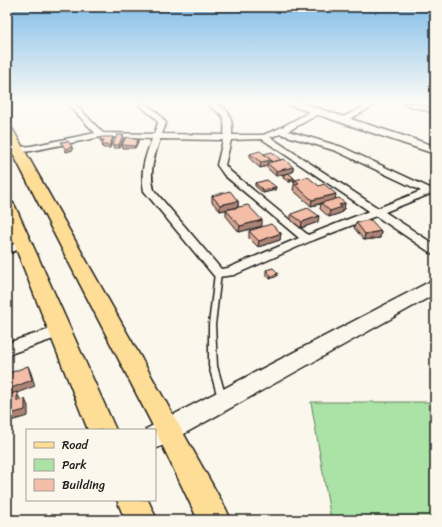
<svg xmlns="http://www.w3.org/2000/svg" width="442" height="527" font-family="Sriracha,sans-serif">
<rect width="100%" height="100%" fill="#fbf7ec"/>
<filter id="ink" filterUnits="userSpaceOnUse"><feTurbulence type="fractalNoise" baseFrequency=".025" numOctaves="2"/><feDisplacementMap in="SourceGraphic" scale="8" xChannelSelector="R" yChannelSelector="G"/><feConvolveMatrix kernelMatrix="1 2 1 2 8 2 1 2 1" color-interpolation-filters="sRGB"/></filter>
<g filter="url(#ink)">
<path fill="#abe2a6" stroke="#647f61" d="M 311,402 L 435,402 L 435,520 L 331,520 Z"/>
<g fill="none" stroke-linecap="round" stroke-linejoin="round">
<g stroke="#1c1c1c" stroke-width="3">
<path id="lane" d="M 218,271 L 221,273 L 215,325 L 217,366 L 226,398 L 225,400 L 222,402 L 219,400 L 218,398 L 209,366 L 209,325 L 215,273 Z"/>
</g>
<g stroke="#1c1c1c" stroke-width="3">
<path id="street" d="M 67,103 L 74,103 L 103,133 L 154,134 L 158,123 L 155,118 L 137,103 C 149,103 159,113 166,123 L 162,134 L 224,135 C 226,108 220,118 207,103 C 228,103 233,117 232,135 L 263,135 L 278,129 L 315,109 L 321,109 L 321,113 L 288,131 L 342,147 L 430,188 L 435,186 L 435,192 L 385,212 L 435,245 L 435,254 L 431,253 L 376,216 L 311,241 L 234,275 L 218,277 L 214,276 L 144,191 C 140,171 145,157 152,139 L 101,137 L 31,151 L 7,154 L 7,148 L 31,146 L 95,133 ZM 281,134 L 336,151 L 421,191 L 378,208 L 270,137 ZM 160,139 L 223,140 L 217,165 L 224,175 L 299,238 L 228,268 L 221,269 L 154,190 C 149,171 154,157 160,139 ZM 262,139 L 369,211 L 308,235 L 230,171 L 225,165 L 231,140 Z
M 371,103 L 379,103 L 346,121 L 343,121 L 339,119 Z
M 403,103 L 413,103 L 435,109 L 435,113 L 404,104 Z
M 23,241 L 27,242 L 29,244 L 27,246 L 7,254 L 7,246 Z
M 60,326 L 65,327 L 67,331 L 65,335 L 7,355 L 7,343 Z"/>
</g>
<g stroke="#1c1c1c" stroke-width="3">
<path id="secondary" d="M 287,103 L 301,103 L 435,146 L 435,154 L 289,105 Z
M 435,280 L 435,294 L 164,445 L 155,449 L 155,430 L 146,430 L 146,429 L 429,282 Z"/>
</g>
<g stroke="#1c1c1c" stroke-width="3">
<path id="primary" d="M 7,126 L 11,127 L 13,130 L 226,509 L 231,520 L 198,520 L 155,430 L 7,142 Z
M 7,201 L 13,203 L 15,206 L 116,430 L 88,430 L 7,226 Z
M 117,500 L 148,500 L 157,520 L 125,520 Z"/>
</g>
<use href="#lane" fill="#fbf7ec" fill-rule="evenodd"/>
<use href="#street" fill="#fbf7ec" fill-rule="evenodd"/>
<use href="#secondary" fill="#fbf7ec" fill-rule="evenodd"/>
<use href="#primary" fill="#fedd96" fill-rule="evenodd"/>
</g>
<path fill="#d2a390" stroke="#1c1c1c" d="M 124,138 L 120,148 L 113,148 L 113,145 Z
M 100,140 L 113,140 L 110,148 L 103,148 L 102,145 L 103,142 L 101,142 Z
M 138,140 L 138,142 L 135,148 L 123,148 L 122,145 Z
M 250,154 L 264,154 L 281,160 L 293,167 L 293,172 L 288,173 L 294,178 L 294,181 L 289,182 L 283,178 L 283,175 L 285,174 L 276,176 L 267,168 L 267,166 L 260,168 L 250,159 Z
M 295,180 L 345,203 L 344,209 L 342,210 L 341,213 L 329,217 L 320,209 L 321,204 L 311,206 L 293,190 Z
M 255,183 L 276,187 L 275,190 L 263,193 L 255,186 Z
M 212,196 L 238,201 L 238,207 L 220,211 L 212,202 Z
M 226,210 L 262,226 L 239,232 L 226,216 Z
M 291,214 L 318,222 L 301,228 L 291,220 Z
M 356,222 L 381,231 L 380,238 L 364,240 L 354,228 Z
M 249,231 L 281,233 L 280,240 L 258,247 L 249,238 Z
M 266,270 L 278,273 L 277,276 L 270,279 L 266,274 Z"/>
<path fill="#ab8476" stroke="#1c1c1c" d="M 123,135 L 124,138 L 120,148 L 119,145 Z
M 113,137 L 113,140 L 110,148 L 110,145 Z
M 138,140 L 138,142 L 135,148 L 135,146 Z
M 72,147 L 73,150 L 66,152 L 65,149 Z
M 271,160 L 271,165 L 267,163 L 267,166 L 260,168 L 261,162 Z
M 293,167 L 293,172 L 276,176 L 276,171 Z
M 294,178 L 294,181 L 289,182 L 290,179 Z
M 276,187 L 275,190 L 263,193 L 263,190 Z
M 336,194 L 335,200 L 311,206 L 312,200 Z
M 238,201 L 238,207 L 220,211 L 220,205 Z
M 345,203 L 344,209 L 342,210 L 341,213 L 329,217 L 330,211 L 339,205 Z
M 319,216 L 318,222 L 301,228 L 302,222 Z
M 262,220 L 262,226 L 239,232 L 240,226 Z
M 381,231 L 380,238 L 364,240 L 365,234 Z
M 281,233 L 280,240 L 258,247 L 259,241 Z
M 278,273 L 277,276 L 270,279 L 271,276 Z
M 28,366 L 31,373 L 35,386 L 17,393 L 20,399 L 20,408 L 12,396 L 9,389 Z
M 25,399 L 28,406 L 28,416 L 7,422 L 7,415 Z"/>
<path fill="#f4bda8" stroke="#1c1c1c" d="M 117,135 L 123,135 L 119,145 L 113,145 Z
M 101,137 L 113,137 L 110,145 L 102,145 L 104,140 L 100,140 Z
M 126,137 L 138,140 L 135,146 L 122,145 Z
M 68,141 L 72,147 L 65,149 L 61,142 Z
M 260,151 L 271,160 L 261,162 L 250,154 Z
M 272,152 L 281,160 L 271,162 L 271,160 L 264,154 Z
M 284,159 L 293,167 L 276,171 L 267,163 Z
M 288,173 L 294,178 L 290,179 L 283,175 Z
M 308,177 L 319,186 L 324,184 L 336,194 L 312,200 L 294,184 L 299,183 L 295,180 Z
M 267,180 L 276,187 L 263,190 L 255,183 Z
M 230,191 L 238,201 L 220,205 L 212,196 Z
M 339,198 L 345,203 L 339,205 L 342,207 L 330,211 L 321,203 Z
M 248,205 L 262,220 L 240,226 L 226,210 Z
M 308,208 L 319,216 L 302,222 L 291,214 Z
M 371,220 L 381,231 L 365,234 L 356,222 Z
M 271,224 L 281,233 L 259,241 L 249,231 Z
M 273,268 L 278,273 L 271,276 L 266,270 Z
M 28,366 L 32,380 L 9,389 L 7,382 L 7,374 Z
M 17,392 L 17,401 L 25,399 L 25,410 L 7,415 L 7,395 Z"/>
</g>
<linearGradient id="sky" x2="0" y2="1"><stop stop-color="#82bee9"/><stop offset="0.58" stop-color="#fdfbf6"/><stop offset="1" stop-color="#fdfbf6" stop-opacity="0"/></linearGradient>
<rect width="442" height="177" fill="url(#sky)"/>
<rect width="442" height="527" fill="none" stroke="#fbf7ec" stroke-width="24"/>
<rect x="12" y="12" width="418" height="503" fill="none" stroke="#1c1c1c" stroke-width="1.5" filter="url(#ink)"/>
<rect x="26" y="429" width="130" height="72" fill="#fbf7ec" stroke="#a29f99"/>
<rect x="34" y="442" width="20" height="6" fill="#fedd96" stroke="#a29f99"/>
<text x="62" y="449" font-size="12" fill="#1c1c1c">Road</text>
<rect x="34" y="459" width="20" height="12" fill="#abe2a6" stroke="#a29f99"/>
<text x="62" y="469" font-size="12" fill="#1c1c1c">Park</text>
<rect x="34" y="479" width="20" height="12" fill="#f4bda8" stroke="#a29f99"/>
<text x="62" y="489" font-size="12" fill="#1c1c1c">Building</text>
</svg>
